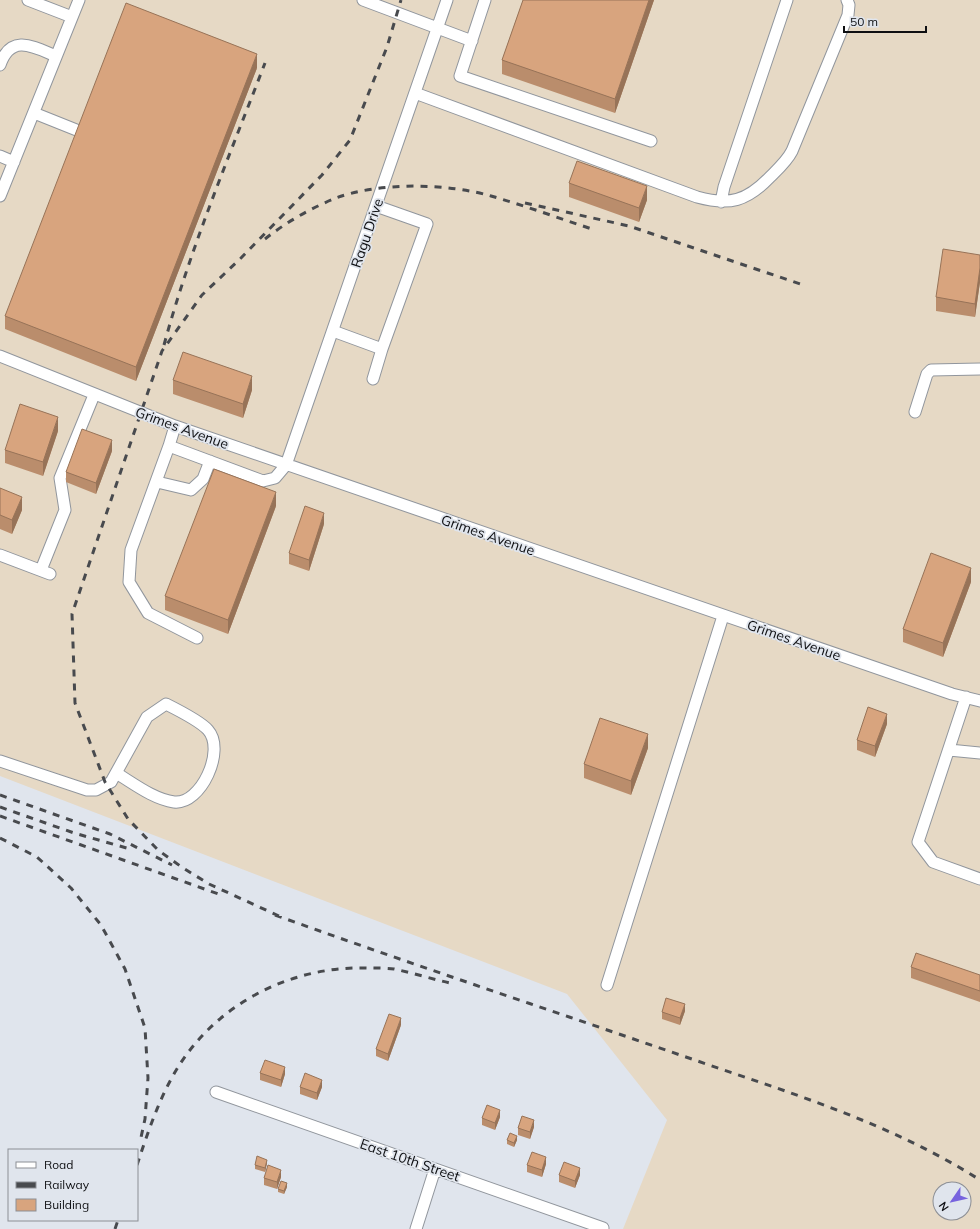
<svg xmlns="http://www.w3.org/2000/svg" width="980" height="1229" font-family="Mulish,sans-serif">
<rect width="100%" height="100%" fill="#e0e5ed"/>
<path fill="#e6d9c5" fill-rule="evenodd" d="M 0,0 L 980,0 L 980,1229 L 623,1229 L 667,1120 L 567,994 L 0,776 ZM 940,1189 L 964,1189 L 964,1213 L 940,1213 Z"/>
<g fill="none" stroke-linecap="round" stroke-linejoin="round">
<g stroke="#91969d" stroke-width="13">
<path id="minor" d="M 28,0 L 72,17
M 363,0 L 472,41
M 485,0 L 460,76 L 651,141
M 0,65 C 11,33 34,47 56,56
M 415,93 L 697,197 C 730,206 747,201 770,177 C 778,169 787,161 792,151 L 848,15 L 849,5 L 847,0
M 34,113 L 79,131
M 0,156 L 14,162
M 0,196 L 79,0
M 721,202 L 724,187 L 787,0
M 333,331 L 382,349 L 427,224 L 376,206
M 0,356 L 175,426 L 952,694 L 980,701
M 373,379 L 382,349
M 915,412 L 927,374 L 931,370 L 980,369
M 175,426 L 169,446 L 263,481 L 275,478 L 286,465 L 447,0
M 169,446 L 131,550 L 129,582 L 148,613 L 197,638
M 157,482 L 191,490 L 203,479 L 210,461
M 0,555 L 50,574
M 41,570 L 65,510 L 60,478 L 94,395
M 966,697 L 918,842 L 933,862 L 980,879
M 949,750 L 980,753
M 0,761 L 87,790 L 96,790 L 111,782 L 147,717 L 166,704 C 176,709 201,722 208,730 C 226,750 201,805 174,802 C 153,799 133,783 116,773
M 607,985 L 723,616
M 216,1092 L 603,1228
M 416,1229 L 435,1169"/>
</g>
<use href="#minor" stroke="#fff" stroke-width="11"/>
<path stroke="#484a4e" stroke-width="3" stroke-dasharray="7 7" stroke-linecap="butt" d="M 525,203 L 629,226 L 806,286
M 265,239 C 285,223 311,208 336,198 C 379,182 447,183 491,196 C 526,206 561,219 595,230
M 164,345 C 190,249 229,157 265,63
M 0,795 L 110,834 L 172,865
M 0,807 L 74,833 L 130,849
M 0,816 L 224,896
M 0,838 L 37,857 L 71,888 L 101,925 L 125,969 L 145,1028 L 148,1078 L 145,1119 L 140,1142
M 275,915 C 411,964 547,1009 683,1056 C 784,1091 889,1122 980,1180
M 279,916 L 209,884 L 183,868 L 158,850 L 128,819 L 105,782 L 75,703 L 72,614 L 162,351 L 202,295 L 241,258 L 322,175 L 350,140 L 387,47 L 401,0
M 137,1165 C 150,1126 164,1083 190,1050 C 232,996 299,966 367,968 C 376,968 386,968 394,969 C 413,973 432,979 450,983
M 115,1229 L 118,1220"/>
</g>
<path fill="#ba8d6c" d="M 523,0 L 654,0 L 615,113 L 502,74 L 502,60 Z
M 257,68 L 136,381 L 5,329 L 5,316 Z
M 569,183 L 647,200 L 639,222 L 569,197 Z
M 980,255 L 980,282 L 975,317 L 936,311 L 936,297 Z
M 173,380 L 252,390 L 243,418 L 173,394 Z
M 58,431 L 43,476 L 5,463 L 5,450 Z
M 112,451 L 96,494 L 66,482 L 66,472 Z
M 0,488 L 22,510 L 12,534 L 0,529 Z
M 276,506 L 228,634 L 165,610 L 165,596 Z
M 324,524 L 309,571 L 289,564 L 289,553 Z
M 971,582 L 943,657 L 903,642 L 903,629 Z
M 887,724 L 875,757 L 857,750 L 857,740 Z
M 648,748 L 631,795 L 584,778 L 584,764 Z
M 911,967 L 980,975 L 980,1002 L 911,978 Z
M 685,1011 L 680,1025 L 662,1019 L 662,1012 Z
M 401,1025 L 388,1061 L 376,1056 L 376,1049 Z
M 260,1073 L 285,1074 L 281,1087 L 260,1080 Z
M 300,1087 L 322,1087 L 317,1100 L 300,1094 Z
M 500,1117 L 495,1130 L 482,1125 L 482,1118 Z
M 534,1127 L 530,1139 L 518,1135 L 518,1128 Z
M 507,1140 L 517,1140 L 514,1147 L 507,1144 Z
M 267,1163 L 265,1172 L 255,1169 L 255,1165 Z
M 546,1164 L 542,1177 L 527,1172 L 527,1165 Z
M 559,1175 L 580,1175 L 575,1188 L 559,1182 Z
M 281,1177 L 277,1189 L 264,1185 L 264,1178 Z
M 287,1187 L 284,1194 L 278,1192 L 278,1189 Z"/>
<path fill="#977358" d="M 649,0 L 654,0 L 615,113 L 615,99 Z
M 257,54 L 257,68 L 136,381 L 136,367 Z
M 647,186 L 647,200 L 639,222 L 639,208 Z
M 980,268 L 980,282 L 975,317 L 975,304 Z
M 252,376 L 252,390 L 243,418 L 243,404 Z
M 58,417 L 58,431 L 43,476 L 43,462 Z
M 112,440 L 112,451 L 96,494 L 96,483 Z
M 276,492 L 276,506 L 228,634 L 228,620 Z
M 22,497 L 22,510 L 12,534 L 12,520 Z
M 324,513 L 324,524 L 309,571 L 309,560 Z
M 971,568 L 971,582 L 943,657 L 943,643 Z
M 887,714 L 887,724 L 875,757 L 875,746 Z
M 648,734 L 648,748 L 631,795 L 631,781 Z
M 685,1004 L 685,1011 L 680,1025 L 680,1018 Z
M 401,1018 L 401,1025 L 388,1061 L 388,1054 Z
M 285,1067 L 285,1074 L 281,1087 L 281,1080 Z
M 322,1080 L 322,1087 L 317,1100 L 317,1093 Z
M 500,1110 L 500,1117 L 495,1130 L 495,1123 Z
M 534,1120 L 534,1127 L 530,1139 L 530,1132 Z
M 517,1136 L 517,1140 L 514,1147 L 514,1143 Z
M 546,1157 L 546,1164 L 542,1177 L 542,1170 Z
M 267,1160 L 267,1163 L 265,1172 L 265,1168 Z
M 580,1168 L 580,1175 L 575,1188 L 575,1181 Z
M 281,1170 L 281,1177 L 277,1189 L 277,1182 Z
M 287,1183 L 287,1187 L 284,1194 L 284,1191 Z"/>
<path fill="#d8a47e" stroke="#977358" d="M 523,0 L 649,0 L 615,99 L 502,60 Z
M 126,3 L 257,54 L 136,367 L 5,316 Z
M 577,161 L 647,186 L 639,208 L 569,183 Z
M 943,249 L 980,255 L 980,268 L 975,304 L 936,297 Z
M 183,352 L 252,376 L 243,404 L 173,380 Z
M 20,404 L 58,417 L 43,462 L 5,450 Z
M 82,429 L 112,440 L 96,483 L 66,472 Z
M 214,469 L 276,492 L 228,620 L 165,596 Z
M 0,488 L 22,497 L 12,520 L 0,515 Z
M 305,506 L 324,513 L 309,560 L 289,553 Z
M 931,553 L 971,568 L 943,643 L 903,629 Z
M 868,707 L 887,714 L 875,746 L 857,740 Z
M 600,718 L 648,734 L 631,781 L 584,764 Z
M 916,953 L 980,975 L 980,991 L 911,967 Z
M 666,998 L 685,1004 L 680,1018 L 662,1012 Z
M 389,1014 L 401,1018 L 388,1054 L 376,1049 Z
M 265,1060 L 285,1067 L 281,1080 L 260,1073 Z
M 305,1073 L 322,1080 L 317,1093 L 300,1087 Z
M 487,1105 L 500,1110 L 495,1123 L 482,1118 Z
M 522,1116 L 534,1120 L 530,1132 L 518,1128 Z
M 510,1133 L 517,1136 L 514,1143 L 507,1140 Z
M 532,1152 L 546,1157 L 542,1170 L 527,1165 Z
M 257,1156 L 267,1160 L 265,1168 L 255,1165 Z
M 564,1162 L 580,1168 L 575,1181 L 559,1175 Z
M 268,1165 L 281,1170 L 277,1182 L 264,1178 Z
M 281,1181 L 287,1183 L 284,1191 L 278,1189 Z"/>
<g text-anchor="middle" stroke-width="3.5" stroke-linejoin="round" paint-order="stroke">
<g font-size="14" fill="#0e0f12" stroke="#e0e5ed">
<text transform="translate(367 233) rotate(-71)" y="5">Ragu Drive</text>
<text transform="translate(182 428) rotate(20)" y="5">Grimes Avenue</text>
<text transform="translate(488 535) rotate(19)" y="5">Grimes Avenue</text>
<text transform="translate(794 640) rotate(19)" y="5">Grimes Avenue</text>
<text transform="translate(410 1160) rotate(19)" y="5">East 10th Street</text>
</g>
</g>
<rect x="8" y="1149" width="130" height="72" fill="#e0e5ed" stroke="#8c8f95"/>
<rect x="16" y="1162" width="20" height="6" fill="#ffffff" stroke="#8c8f95"/>
<text x="44" y="1169" font-size="12" fill="#0e0f12">Road</text>
<rect x="16" y="1182" width="20" height="6" fill="#484a4e" stroke="#8c8f95"/>
<text x="44" y="1189" font-size="12" fill="#0e0f12">Railway</text>
<rect x="16" y="1199" width="20" height="12" fill="#d8a47e" stroke="#8c8f95"/>
<text x="44" y="1209" font-size="12" fill="#0e0f12">Building</text>
<g transform="translate(952 1201) rotate(236)"><circle r="19" fill="#e0e5ed" stroke="#8c8f95"/>
<path d="M0-3L7 15L0 10L-7 15Z" fill="#7763de"/>
<text y="-6" font-size="11" font-weight="bold" text-anchor="middle" fill="#0e0f12">N</text>
</g>
<path d="M844 26v6h82v-6" fill="none" stroke="#0e0f12" stroke-width="2"/>
<text x="850" y="26" font-size="12" fill="#0e0f12" stroke="#e0e5ed" stroke-width="3" paint-order="stroke">50 m</text>
</svg>
